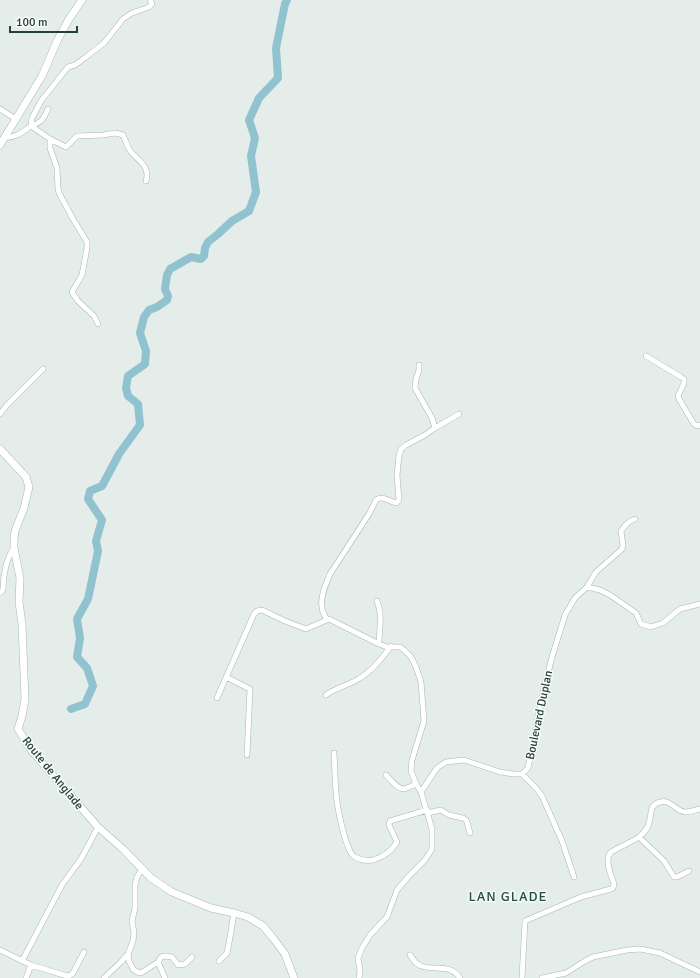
<svg xmlns="http://www.w3.org/2000/svg" width="700" height="978" font-family="Signika,sans-serif">
<rect width="100%" height="100%" fill="#e5edea"/>
<g fill="none" stroke-linecap="round" stroke-linejoin="round">
<path stroke="#91c2cf" stroke-width="8" d="M 71,709 L 85,704 L 93,686 L 87,668 L 77,657 L 80,638 L 77,619 L 88,599 L 98,551 L 96,541 L 102,520 L 88,499 L 90,491 L 102,486 L 119,454 L 140,425 L 138,404 L 128,396 L 126,388 L 128,376 L 145,364 L 146,351 L 140,333 L 144,317 L 149,310 L 157,307 L 167,300 L 168,296 L 165,289 L 167,275 L 170,269 L 191,257 L 201,259 L 204,256 L 205,248 L 208,242 L 218,234 L 232,221 L 249,211 L 256,192 L 251,156 L 255,138 L 249,120 L 259,98 L 278,78 L 276,48 L 285,4 L 287,0"/>
<g stroke="#a8b5b1" stroke-width="6">
<path id="street" d="M 0,109 L 16,119
M 48,109 C 43,120 42,122 31,126 L 50,139 L 66,147 L 77,136 L 103,135 L 115,133 L 123,135 C 125,139 127,145 129,149 C 136,160 151,165 146,181
M 4,138 C 17,137 21,133 31,126 L 32,118 L 41,101 L 68,67 L 75,65 L 86,57 L 104,43 L 123,19 L 132,13 L 149,7 L 152,4 L 150,0
M 50,139 L 50,148 L 57,168 L 58,188 L 59,193 L 73,219 L 87,242 L 87,248 L 82,275 L 72,292 L 78,301 L 94,316 L 98,324
M 646,356 L 681,377 L 684,379 L 684,383 L 678,396 L 679,399 L 694,424 L 697,426 L 700,425
M 419,365 L 419,370 L 416,379 L 415,388 L 432,418 L 435,428
M 0,414 L 7,405 L 43,369
M 587,587 L 596,572 L 622,549 L 623,545 L 621,531 C 624,526 629,521 635,519
M 0,593 L 3,590 C 3,577 6,558 14,548
M 377,601 C 383,615 379,630 379,644
M 327,620 C 325,616 322,612 322,607 C 320,597 326,584 330,574 L 369,514 L 376,500 C 382,495 389,501 396,503 L 399,500 L 397,475 L 399,456 L 401,449 L 406,445 L 425,435 L 435,428 L 459,414
M 226,677 L 250,689 L 247,755
M 326,695 C 337,687 350,685 360,678 C 373,670 382,658 391,646
M 217,698 L 254,614 L 257,611 L 262,610 L 285,621 L 306,629 L 329,619 L 379,644 L 387,647 L 400,647 L 404,650 L 411,657 L 416,667 L 421,682 L 424,721 L 412,760 L 411,771 L 416,784 L 421,792
M 334,753 C 335,770 335,786 337,802 C 339,814 346,852 355,857 C 360,860 367,861 373,860 C 383,857 392,851 397,842 L 389,825 L 390,821 L 427,810
M 522,774 L 536,788 L 542,796 L 562,841 L 574,877
M 386,775 C 390,779 397,789 404,789 C 408,788 413,785 416,784
M 427,813 L 441,810 L 449,815 L 463,818 L 466,820 L 467,822 L 470,833
M 639,837 L 664,861 L 674,877 L 677,877 L 689,871
M 0,950 L 31,965 L 67,976 L 71,975 L 73,973 L 84,952
M 128,954 L 129,961 L 133,969 L 137,972 L 141,973 L 158,962 L 161,957 L 165,956 L 172,957 L 178,965 L 185,964 L 192,957
M 410,955 C 412,957 414,961 416,963 C 416,963 421,966 421,966 C 435,971 450,963 460,978
M 22,961 L 62,885 L 81,859 L 98,827
M 219,961 L 227,953 L 229,943 L 234,913
M 158,962 L 165,978
M 26,978 L 31,965
M 104,978 L 121,962 L 128,954 L 133,941 L 134,933 L 132,921 L 135,908 L 135,885 L 137,877 L 142,869
M 359,978 L 360,971 L 358,958 L 362,948 L 370,935 L 387,917 L 397,890 L 409,876 L 425,860 L 432,849 L 432,829 L 421,792 L 437,768 L 446,762 L 464,760 L 500,772 L 514,774 L 522,774 L 528,768 L 542,697 L 552,657 L 565,615 L 575,598 L 587,587 L 600,590 L 610,595 L 636,613 L 641,624 L 651,627 L 663,623 L 680,609 L 700,604
M 522,978 L 525,921 L 581,897 L 611,889 L 613,888 L 614,884 C 611,875 604,859 611,852 C 619,847 632,842 639,837 C 642,835 645,831 647,828 C 653,819 647,805 660,802 C 671,799 675,811 685,812 C 690,812 695,810 700,809
M 542,978 L 566,973 L 585,961 L 593,957 L 627,950 L 640,949 L 660,953 L 700,972"/>
</g>
<g stroke="#a4b9b2" stroke-width="8">
<path id="secondary" d="M 0,145 L 42,76 L 57,41 L 69,19 L 82,0
M 0,449 L 26,477 L 29,487 L 24,508 L 15,531 L 14,539 L 14,548 L 20,578 L 19,602 L 22,624 L 25,700 L 22,716 L 18,729 L 31,750 L 98,827 L 124,850 L 151,878 L 172,892 L 211,908 L 234,913 L 248,917 L 263,926 L 273,938 L 285,954 L 294,978"/>
</g>
<use href="#street" stroke="#fff" stroke-width="5"/>
<use href="#secondary" stroke="#fff" stroke-width="7"/>
</g>
<g text-anchor="middle" stroke-width="3" stroke-linejoin="round" paint-order="stroke">
<g font-size="12" fill="#253f39" stroke="#f6faf8">
<text transform="translate(539 715) rotate(-78)" y="4">Boulevard Duplan</text>
<text transform="translate(53 773) rotate(51)" y="4">Route de Anglade</text>
</g>
<g font-size="14" letter-spacing="1" fill="#225047" stroke="#f6faf8">
<text x="508" y="901">LAN GLADE</text>
</g>
</g>
<path d="M10 26v6h67v-6" fill="none" stroke="#253f39" stroke-width="2"/>
<text x="16" y="26" font-size="12" fill="#253f39" stroke="#f6faf8" stroke-width="3" paint-order="stroke">100 m</text>
</svg>
